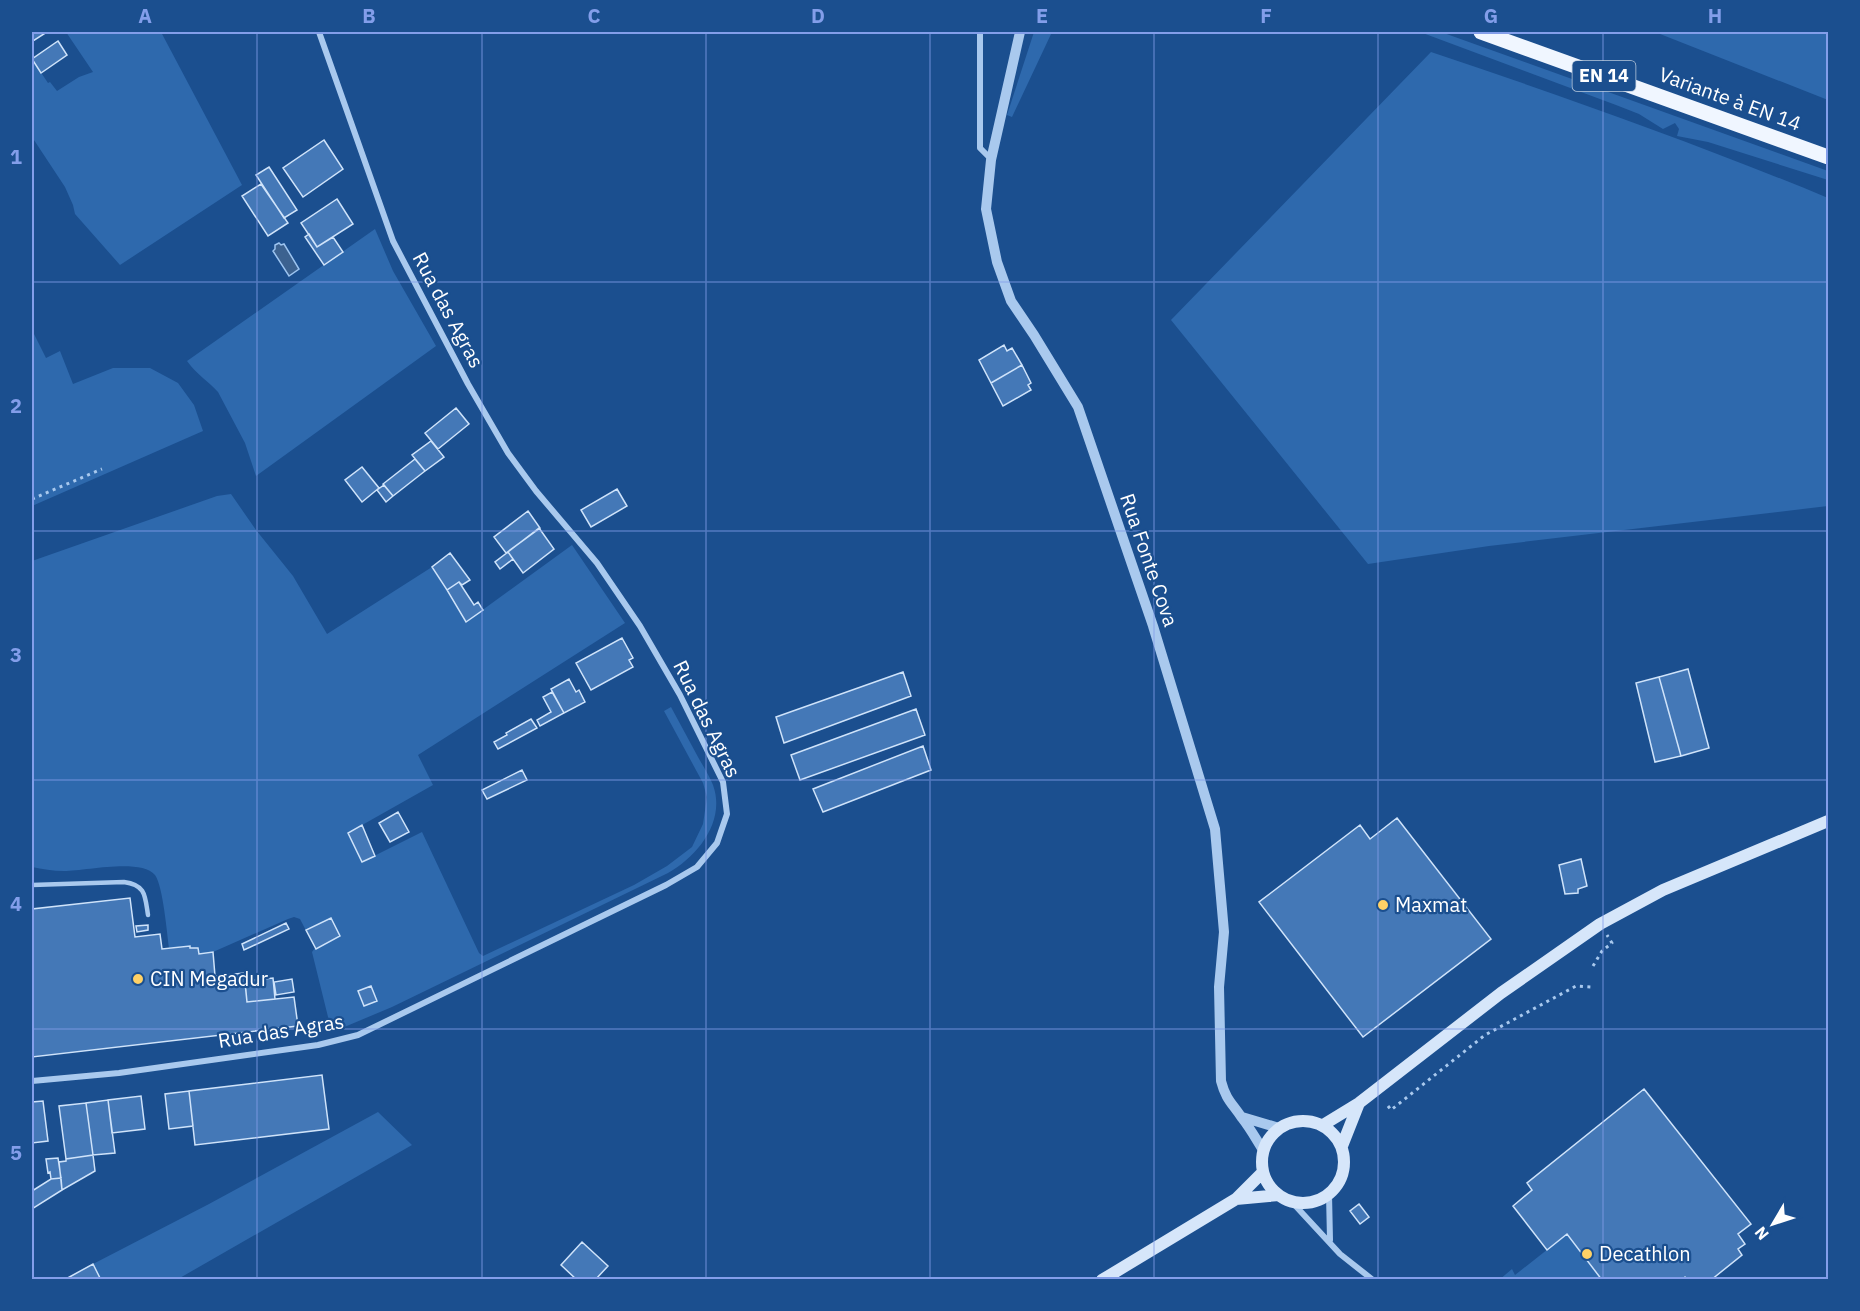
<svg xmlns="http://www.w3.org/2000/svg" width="1860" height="1311" font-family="'IBM Plex Sans',sans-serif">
<rect width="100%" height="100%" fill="#1b4f8f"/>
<path fill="#2e69ad" d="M 66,32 L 161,32 L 242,185 L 120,265 L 75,214 L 73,205 L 65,187 L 32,137 L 32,59 L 48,83 L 50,82 L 57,91 L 79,77 L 93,72 Z
M 1034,32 L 1052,32 L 1012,117 L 1007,115 Z
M 1420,32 L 1441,32 L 1828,171 L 1828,180 L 1708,142 L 1677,136 L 1679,129 L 1675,123 L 1663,129 L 1639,114 L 1616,105 Z
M 1655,32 L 1828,32 L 1828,100 Z
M 1431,52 C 1565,97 1698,144 1828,198 L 1828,506 L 1489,546 L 1368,564 L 1171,320 Z
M 375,229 L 393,271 L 436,346 L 256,476 L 245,443 L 218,392 C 208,381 196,374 187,361 Z
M 32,330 L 46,358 L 60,351 L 73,384 L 113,368 L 150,368 L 178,383 L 194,405 L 203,431 L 32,506 Z
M 231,494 L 256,530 L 293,576 L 327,634 L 432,567 L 466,622 L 572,545 L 625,623 L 418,755 L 433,785 L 348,833 L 362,862 L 422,832 L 479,953 L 483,956 L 634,885 L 667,866 L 692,847 L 703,824 L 707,797 L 703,783 L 664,711 L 671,707 C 680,724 689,740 698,757 C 703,766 709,775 713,785 C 726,821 698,856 668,873 L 392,1007 L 342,1028 L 336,1028 L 330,1025 L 312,952 L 315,948 L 300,919 L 294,917 L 288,919 L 213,952 L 199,954 L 198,948 L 190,948 L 190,946 L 169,948 C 167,933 163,886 155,875 C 141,858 85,871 64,871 C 53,871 42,869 32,867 L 32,561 L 217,496 Z
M 378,1112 L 412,1145 L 178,1279 L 101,1279 L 93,1264 L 209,1204 Z
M 1567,1234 L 1602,1279 L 1499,1280 L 1512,1269 L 1515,1275 Z"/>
<path fill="#3c6290" stroke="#9cc4f0" stroke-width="1.5" d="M 279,243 L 281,245 L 284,244 L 299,269 L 289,276 L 273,251 L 275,249 L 275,245 Z"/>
<path fill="#4478b7" stroke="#cfe3fa" stroke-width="1.5" d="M 32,32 L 47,32 L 33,41 Z
M 58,41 L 67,55 L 41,73 L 32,59 Z
M 324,140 L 343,169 L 303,197 L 283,168 Z
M 269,167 L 297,210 L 284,218 L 256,175 Z
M 261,184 L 288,223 L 268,236 L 242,196 Z
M 337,199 L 353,224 L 317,247 L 301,223 Z
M 309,234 L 317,247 L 333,237 L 343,252 L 324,265 L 305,237 Z
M 1004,345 L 1007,351 L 1012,348 L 1022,365 L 991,383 L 979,360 Z
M 1022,365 L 1031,383 L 1028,385 L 1031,390 L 1003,406 L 991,383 Z
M 456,408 L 469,424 L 438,449 L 425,433 Z
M 431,441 L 444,457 L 425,471 L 412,455 Z
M 415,459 L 425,471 L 393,496 L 383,484 Z
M 362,467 L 379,488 L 362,502 L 345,480 Z
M 384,485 L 393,496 L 386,502 L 377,490 Z
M 617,489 L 627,506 L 591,527 L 581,510 Z
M 528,511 L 540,528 L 506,553 L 494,537 Z
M 539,528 L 554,549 L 523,573 L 508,552 Z
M 508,552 L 513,559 L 500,569 L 495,562 Z
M 450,553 L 470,580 L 462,585 L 459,582 L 447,590 L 432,567 Z
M 459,582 L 474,605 L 478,602 L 483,610 L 466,622 L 447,590 Z
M 622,638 L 633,658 L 629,660 L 633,667 L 591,690 L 576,663 Z
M 1688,669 L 1709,748 L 1681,756 L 1659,677 Z
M 903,672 L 911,696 L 784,743 L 776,717 Z
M 1659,677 L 1681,756 L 1655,762 L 1636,683 Z
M 569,679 L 576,692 L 579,690 L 585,702 L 564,713 L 551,689 Z
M 552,692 L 564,713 L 540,726 L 537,720 L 551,712 L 543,697 Z
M 916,709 L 925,735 L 800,780 L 791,755 Z
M 531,719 L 537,728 L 498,749 L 494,742 L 507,735 L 506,733 Z
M 923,746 L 931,770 L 823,812 L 813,789 Z
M 522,770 L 527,780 L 487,799 L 482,790 Z
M 398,812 L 409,832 L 390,842 L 379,823 Z
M 1397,818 L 1491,939 L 1363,1037 L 1259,902 L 1360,825 L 1370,839 Z
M 362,825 L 375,856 L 362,862 L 348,833 Z
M 1581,859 L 1587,886 L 1578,889 L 1578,893 L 1565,894 L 1559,865 Z
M 130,898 L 135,937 L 160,934 L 162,949 L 190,946 L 190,948 L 198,948 L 199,954 L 213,952 L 215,976 L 244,973 L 247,1002 L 294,997 L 298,1026 L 32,1057 L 32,909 Z
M 331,918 L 340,936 L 316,949 L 306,930 Z
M 286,923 L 289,929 L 244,950 L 242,944 Z
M 148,925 L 148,930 L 137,932 L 136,926 Z
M 273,978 L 275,999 L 247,1002 L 245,981 Z
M 292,979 L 294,992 L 276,995 L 274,982 Z
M 371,986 L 377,1001 L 364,1006 L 358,991 Z
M 322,1075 L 329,1129 L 195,1145 L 189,1091 Z
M 1644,1089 L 1751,1224 L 1738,1234 L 1745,1244 L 1738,1249 L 1742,1255 L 1711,1280 L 1687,1280 L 1685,1277 L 1681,1280 L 1602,1280 L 1567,1234 L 1547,1250 L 1513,1206 L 1532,1190 L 1527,1183 Z
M 189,1091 L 193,1126 L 169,1129 L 165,1094 Z
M 141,1096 L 145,1129 L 112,1133 L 108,1100 Z
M 108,1100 L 115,1153 L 93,1155 L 86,1103 Z
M 43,1101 L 48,1141 L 32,1143 L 32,1102 Z
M 86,1103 L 93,1155 L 66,1159 L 59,1106 Z
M 93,1155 L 95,1171 L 62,1190 L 59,1162 L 66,1161 L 66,1159 Z
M 58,1158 L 61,1178 L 51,1179 L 50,1172 L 48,1173 L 46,1159 Z
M 61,1178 L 62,1190 L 32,1209 L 32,1191 L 51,1179 Z
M 1359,1204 L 1369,1217 L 1360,1224 L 1350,1211 Z
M 582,1242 L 608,1266 L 595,1280 L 577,1280 L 561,1265 Z
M 93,1264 L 101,1280 L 64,1280 Z"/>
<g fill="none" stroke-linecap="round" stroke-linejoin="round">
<path stroke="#a9c9ee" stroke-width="3" stroke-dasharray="3 4.5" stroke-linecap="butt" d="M 32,499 L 102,469
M 1593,966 L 1602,951 L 1612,943 L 1607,935
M 1388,1106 L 1391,1110 L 1485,1035 L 1576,986 L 1592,987"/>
<path stroke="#a9c9ee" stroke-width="4.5" d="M 32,885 L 124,882 C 146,885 145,896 148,915"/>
<path stroke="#a9c9ee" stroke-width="6" d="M 980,32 L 980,148 L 991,159
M 32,1081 L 119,1073 L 318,1045 L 358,1035 L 666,885 L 697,867 L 717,843 L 727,814 L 723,782 L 680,695 L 640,626 L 597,563 L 536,491 L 508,453 L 468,384 L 393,241 L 319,32
M 1329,1194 L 1330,1240
M 1291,1201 L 1340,1254 L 1373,1280"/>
<path stroke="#a9c9ee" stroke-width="10" d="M 1020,32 L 991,160 L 986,209 L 997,262 L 1011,301 L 1034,335 L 1078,407 L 1153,626 L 1215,829 L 1224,932 L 1219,987 L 1221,1081 C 1226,1100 1232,1103 1242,1118 C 1250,1128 1256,1139 1263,1150
M 1242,1117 L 1279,1128"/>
<path stroke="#d6e6fa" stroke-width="12" d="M1262 1162a41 41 0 1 1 82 0a41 41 0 1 1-82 0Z
M 1323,1125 L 1359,1103 L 1501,993 L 1600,924 L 1663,890 L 1828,821
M 1342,1146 L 1359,1103
M 1236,1199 L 1279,1195
M 1102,1280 L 1236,1199 L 1263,1172"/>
<path stroke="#f0f6ff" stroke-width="15" d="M 1481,32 L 1828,157"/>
</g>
<path fill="none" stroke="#839eea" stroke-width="1.5" stroke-opacity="0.55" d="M 257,32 L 257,1280M 482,32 L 482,1280M 706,32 L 706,1280M 930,32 L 930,1280M 1154,32 L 1154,1280M 1378,32 L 1378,1280M 1603,32 L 1603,1280M 32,282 L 1828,282M 32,531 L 1828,531M 32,780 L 1828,780M 32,1029 L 1828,1029"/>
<g fill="#ffd166" stroke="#1b4f8f" stroke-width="2">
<circle cx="1383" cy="905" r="6"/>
<circle cx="138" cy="979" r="6"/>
<circle cx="1587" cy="1254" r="6"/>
</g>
<g text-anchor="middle" stroke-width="4.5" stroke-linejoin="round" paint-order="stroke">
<rect fill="#1b4f8f" stroke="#bbcadd" stroke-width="1.5" x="1572.5" y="61" width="63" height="30" rx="4.5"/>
<g font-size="18" font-weight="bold" fill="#fff">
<text x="1604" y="82">EN 14</text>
</g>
<g font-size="20" fill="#fff" stroke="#1b4f8f">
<text transform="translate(1730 99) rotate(20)" y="7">Variante à EN 14</text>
<text transform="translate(448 310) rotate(62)" y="7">Rua das Agras</text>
<text transform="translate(1149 560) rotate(71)" y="7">Rua Fonte Cova</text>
<text transform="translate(707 719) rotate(64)" y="7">Rua das Agras</text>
<text transform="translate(281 1031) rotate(-9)" y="7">Rua das Agras</text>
</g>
<g font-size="20" fill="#fff" stroke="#1b4f8f" text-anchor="start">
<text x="1395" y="912">Maxmat</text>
<text x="150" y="986">CIN Megadur</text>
<text x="1599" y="1261">Decathlon</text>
</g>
</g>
<rect width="1860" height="1311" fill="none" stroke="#1b4f8f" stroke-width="66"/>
<g transform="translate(1773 1224) rotate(231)" stroke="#1b4f8f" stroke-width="4.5" paint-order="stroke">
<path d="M0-4.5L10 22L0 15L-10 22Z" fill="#ffffff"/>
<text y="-9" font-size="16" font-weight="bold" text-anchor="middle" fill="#ffffff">N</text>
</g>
<rect x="33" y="33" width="1794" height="1245" fill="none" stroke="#839eea" stroke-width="2"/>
<g font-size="20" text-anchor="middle" font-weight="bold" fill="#839eea">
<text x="145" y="23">A</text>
<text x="369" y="23">B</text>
<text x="594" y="23">C</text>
<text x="818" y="23">D</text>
<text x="1042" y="23">E</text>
<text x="1266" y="23">F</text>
<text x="1491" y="23">G</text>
<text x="1715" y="23">H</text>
<text x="16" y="164">1</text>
<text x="16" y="413">2</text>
<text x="16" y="662">3</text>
<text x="16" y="911">4</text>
<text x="16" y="1160">5</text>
</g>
</svg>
